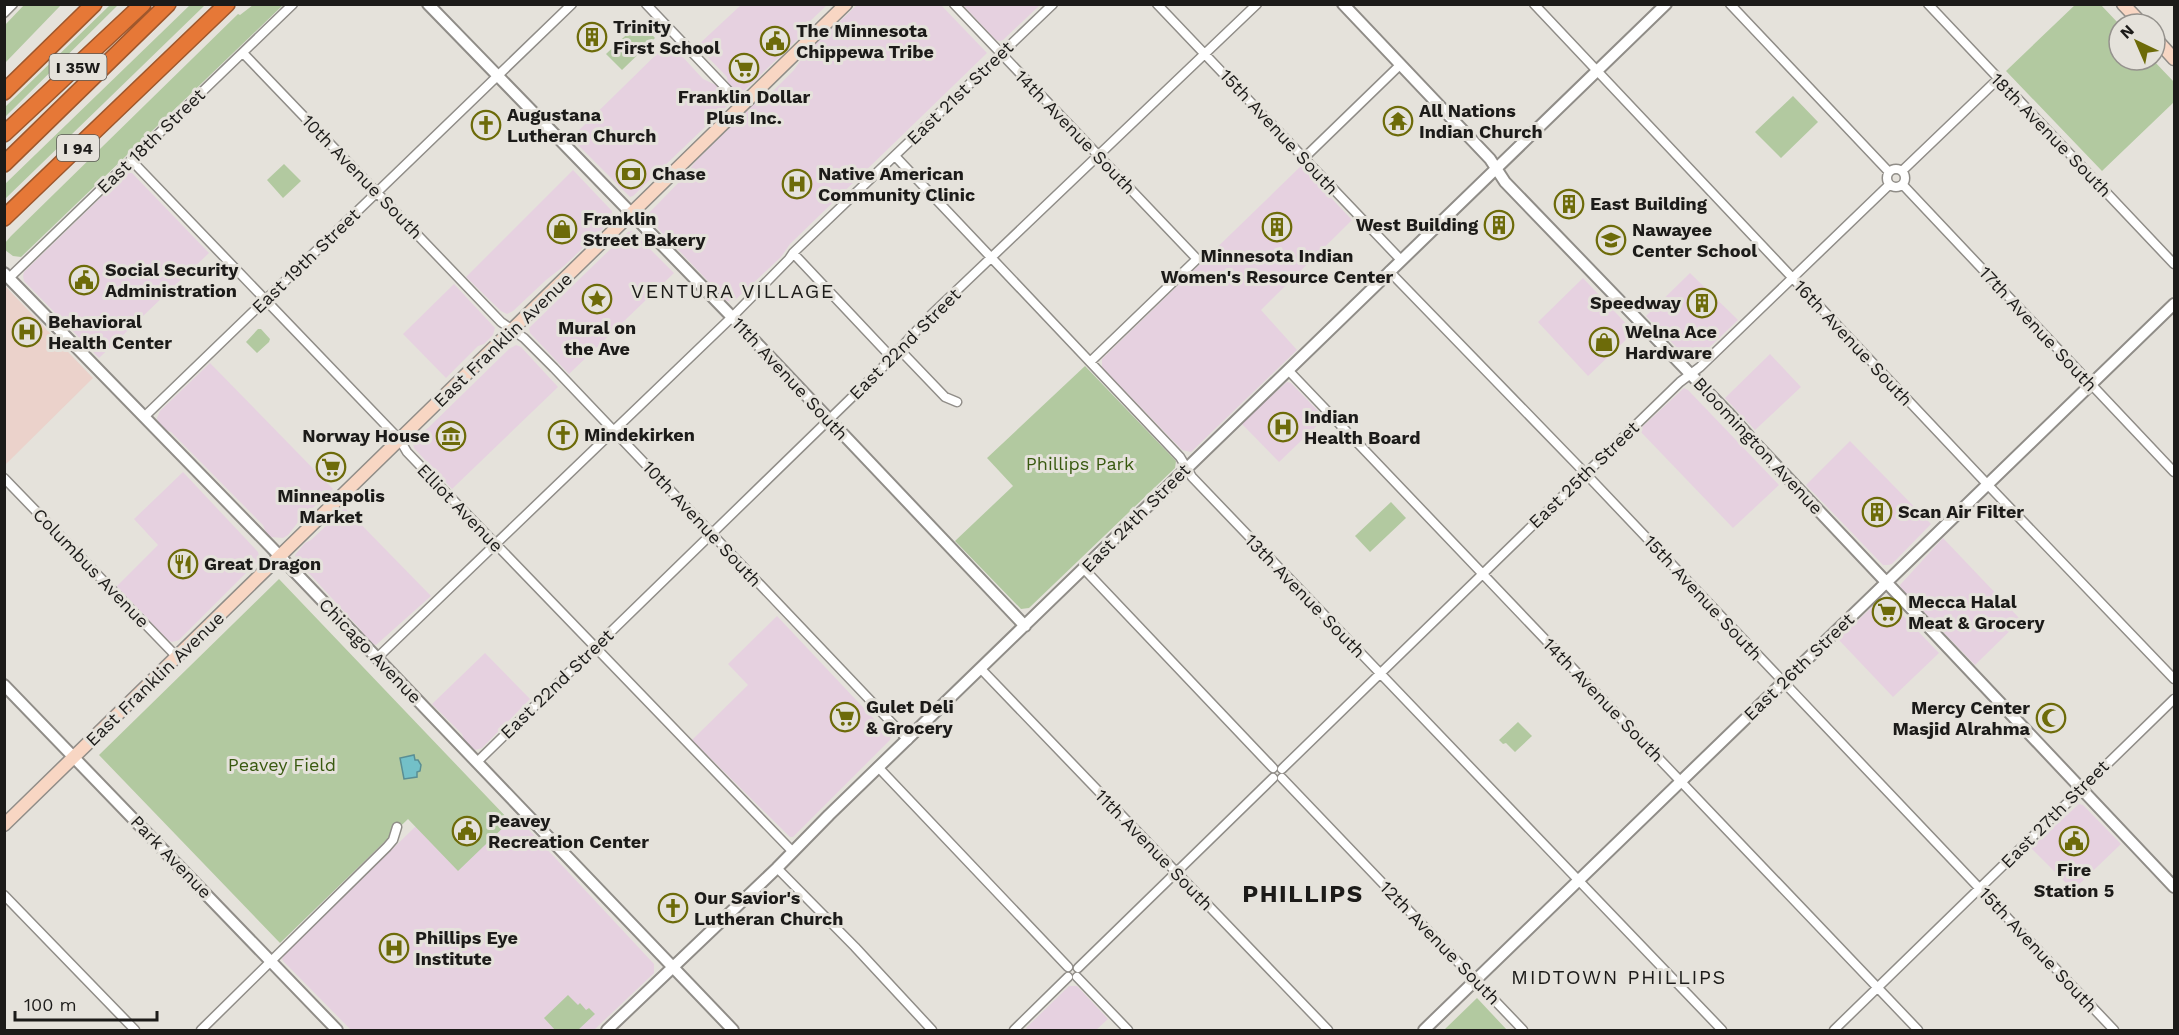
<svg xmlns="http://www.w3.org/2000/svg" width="2179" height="1035" font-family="'Work Sans',sans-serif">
<rect width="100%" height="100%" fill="#e5e2db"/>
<path fill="#e6d1e0" d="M 741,5 L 827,5 L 805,26 L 800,37 L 745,90 L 739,91 L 732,89 L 728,84 L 727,77 L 697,46 Z
M 857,5 L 941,5 L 987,53 L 790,244 L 781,257 L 734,301 L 727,301 L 649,219 L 647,215 L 685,176 L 695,162 L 759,99 L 770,94 L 794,70 L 805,54 Z
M 963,5 L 1040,5 L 1003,40 L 1000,41 L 996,40 Z
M 669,42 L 703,79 L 716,85 L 728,98 L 729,104 L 633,196 L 630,197 L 571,138 Z
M 1301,166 L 1352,220 L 1261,310 L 1297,350 L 1191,452 L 1182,450 L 1102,367 L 1102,359 Z
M 573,170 L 612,211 L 612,220 L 564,266 L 546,280 L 513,311 L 507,314 L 501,311 L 466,277 Z
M 128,173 L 132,173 L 209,253 L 99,358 L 24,281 L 23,276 L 24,272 L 124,175 Z
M 632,231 L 674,273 L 569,374 L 530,333 L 529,328 L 628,232 Z
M 1690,273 L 1738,320 L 1695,361 L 1691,362 L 1646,316 Z
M 1583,278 L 1634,332 L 1588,376 L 1538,322 Z
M 454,284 L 495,328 L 493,335 L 484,344 L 478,346 L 446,378 L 403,334 Z
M 516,345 L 521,347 L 558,387 L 452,489 L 414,448 L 412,440 L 428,428 L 509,349 Z
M 1770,354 L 1801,387 L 1755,430 L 1725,398 Z
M 210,363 L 333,489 L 299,521 L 288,535 L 283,538 L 271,537 L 267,534 L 263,525 L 171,432 L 161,428 L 158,423 L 157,418 L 160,411 Z
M 1287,382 L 1291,383 L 1325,418 L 1279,462 L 1241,423 Z
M 1684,388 L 1688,390 L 1779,485 L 1733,528 L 1639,430 Z
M 1850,441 L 1931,524 L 1892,564 L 1888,565 L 1883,565 L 1806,485 Z
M 183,472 L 258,552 L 260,559 L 179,640 L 172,642 L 168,640 L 116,587 L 158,545 L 134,519 Z
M 345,508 L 431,596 L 376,645 L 373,644 L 364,636 L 361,630 L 296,559 L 295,555 L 305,543 L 311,540 Z
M 1943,538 L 2021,620 L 1975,665 L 1901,588 L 1900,585 Z
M 1879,596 L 1889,601 L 1939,653 L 1893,697 L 1838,639 L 1870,609 L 1874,601 Z
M 777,616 L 891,737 L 890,740 L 793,837 L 790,837 L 692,740 L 748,685 L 728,664 Z
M 485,653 L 530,699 L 482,748 L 475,750 L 465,742 L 462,734 L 432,704 Z
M 2079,804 L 2083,805 L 2121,844 L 2073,890 L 2031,848 Z
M 516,816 L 654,964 L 654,973 L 594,1030 L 351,1030 L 284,962 L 282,959 L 284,955 L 416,826 L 458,870 Z
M 1069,986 L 1077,986 L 1108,1019 L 1096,1030 L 1028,1030 L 1026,1028 Z"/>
<path fill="#ebd2cb" d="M 5,286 L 93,378 L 5,465 Z"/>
<path fill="#b2c9a0" d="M 191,4 L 205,5 L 5,199 L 5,184 Z
M 2076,4 L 2101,5 L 2119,24 L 2119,60 L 2153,60 L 2174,82 L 2174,102 L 2102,171 L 2006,71 Z
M 24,5 L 61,5 L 5,63 L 5,25 Z
M 110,5 L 118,5 L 5,117 L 5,107 Z
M 253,5 L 283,5 L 21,257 L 13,256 L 5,250 L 5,243 L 11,236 L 238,14 L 240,15 Z
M 640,22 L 655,38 L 622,70 L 606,54 Z
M 1793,96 L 1818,122 L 1781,158 L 1755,132 Z
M 284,164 L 301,181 L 283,198 L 267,180 Z
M 258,329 L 261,329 L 270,339 L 269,342 L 257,353 L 246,342 Z
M 1085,366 L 1176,461 L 1175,468 L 1029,608 L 1021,609 L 955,541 L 1013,486 L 987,458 Z
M 1391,502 L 1406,518 L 1370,552 L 1355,536 Z
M 279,579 L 510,821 L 458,871 L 408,819 L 280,943 L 99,755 Z
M 1518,722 L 1532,736 L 1515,752 L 1506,743 L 1503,744 L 1499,740 Z
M 568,995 L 578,1005 L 580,1003 L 586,1010 L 589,1008 L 595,1014 L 578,1030 L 555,1030 L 544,1018 Z
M 1477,998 L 1507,1030 L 1444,1030 Z"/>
<path fill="#73c0c8" stroke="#598e94" stroke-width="1.5" d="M 414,755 L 415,760 L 418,760 L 421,765 L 420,771 L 417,772 L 417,777 L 404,779 L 400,758 Z"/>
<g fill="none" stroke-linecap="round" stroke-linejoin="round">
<g stroke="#908d88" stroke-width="11">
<path id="minor" d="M 646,4 L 742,105
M 954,4 L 1197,259 L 1090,362
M 1157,4 L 1401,260
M 1534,4 L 1988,485 L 2174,679
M 1730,4 L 1889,172
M 1928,4 L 2174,264
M 4,13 L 13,4
M 243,53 L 501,322 L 524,338 L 554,368 L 908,740
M 895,156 L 1180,457 L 1192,477 L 1722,1030
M 1303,159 L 1400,65
M 131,160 L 400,440 L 407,452 L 458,505 L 793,852
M1887 178a9 9 0 1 1 18 0a9 9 0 1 1-18 0Z
M 1902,171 L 1998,79
M 1903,185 L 2174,472
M 793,253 L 891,357
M 1389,271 L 1586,474 L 2114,1030
M 9,278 L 293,4
M 899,349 L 945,397 L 957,402
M 1288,370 L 1918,1030
M 144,417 L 572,4
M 4,478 L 177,657
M 1084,569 L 1273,768
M 377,658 L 732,317 L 789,259 L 793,253 L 1053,4
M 981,669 L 1328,1030
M 477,762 L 882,368 L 932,314 L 1257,4
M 878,767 L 1068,967
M 1282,769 L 1680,382 L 1700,367 L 1889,185
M 1282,778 L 1523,1030
M 777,868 L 855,947 L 932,1030
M 4,895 L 135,1030
M 1078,968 L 1273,778
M 1077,977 L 1128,1030
M 201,1030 L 387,847 L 393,840 L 397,827
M 1014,1030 L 1068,977
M 1834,1030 L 2174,699"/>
</g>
<g stroke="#908d88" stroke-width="14">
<path id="tertiary" d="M 428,4 L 732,317 L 1025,626
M 1343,4 L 1490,159 L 1505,182 L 1728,413 L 1752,440 L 2174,887
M 4,273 L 271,547 L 733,1030
M 4,685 L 337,1030
M 607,1030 L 777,868 L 829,815 L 1666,4
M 1424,1030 L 2174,304"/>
</g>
<g stroke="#908d88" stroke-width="15">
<path id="secondary" d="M 2123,4 L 2142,24
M 2155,38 L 2174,59
M 4,825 L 846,4"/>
</g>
<g stroke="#9f572c" stroke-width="18">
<path id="motorway" d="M 4,92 L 94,4
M 4,134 L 143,4
M 4,164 L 168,4
M 4,218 L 227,4"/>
</g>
<use href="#minor" stroke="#fff" stroke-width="8"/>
<use href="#tertiary" stroke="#fff" stroke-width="10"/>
<use href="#secondary" stroke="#f8d6c3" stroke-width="12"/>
<use href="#motorway" stroke="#e67837" stroke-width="15"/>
</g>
<defs>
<g id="building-ring" transform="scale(1.5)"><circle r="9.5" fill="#e5e2db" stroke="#6d6b09" stroke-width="1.5"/><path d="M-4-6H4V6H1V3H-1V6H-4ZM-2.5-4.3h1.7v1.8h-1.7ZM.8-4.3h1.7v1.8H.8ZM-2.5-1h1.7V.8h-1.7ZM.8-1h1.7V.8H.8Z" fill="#6d6b09"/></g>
<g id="civic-ring" transform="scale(1.5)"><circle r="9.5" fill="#e5e2db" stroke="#6d6b09" stroke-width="1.5"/><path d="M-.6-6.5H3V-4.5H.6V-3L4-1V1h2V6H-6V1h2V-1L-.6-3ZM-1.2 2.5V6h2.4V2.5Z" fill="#6d6b09"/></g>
<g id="supermarket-ring" transform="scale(1.5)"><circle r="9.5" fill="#e5e2db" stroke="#6d6b09" stroke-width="1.5"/><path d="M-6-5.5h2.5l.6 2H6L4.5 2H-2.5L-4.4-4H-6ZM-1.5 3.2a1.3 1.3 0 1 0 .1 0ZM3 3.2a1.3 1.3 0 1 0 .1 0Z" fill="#6d6b09"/></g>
<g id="temple-ring" transform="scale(1.5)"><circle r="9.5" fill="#e5e2db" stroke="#6d6b09" stroke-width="1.5"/><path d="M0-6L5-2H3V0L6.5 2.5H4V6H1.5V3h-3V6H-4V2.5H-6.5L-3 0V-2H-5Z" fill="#6d6b09"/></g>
<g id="church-ring" transform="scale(1.5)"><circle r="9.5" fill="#e5e2db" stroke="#6d6b09" stroke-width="1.5"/><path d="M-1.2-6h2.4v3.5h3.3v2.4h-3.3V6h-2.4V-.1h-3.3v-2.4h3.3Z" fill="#6d6b09"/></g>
<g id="bank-ring" transform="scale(1.5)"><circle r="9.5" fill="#e5e2db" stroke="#6d6b09" stroke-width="1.5"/><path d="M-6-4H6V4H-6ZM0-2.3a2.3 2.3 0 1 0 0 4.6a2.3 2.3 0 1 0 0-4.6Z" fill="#6d6b09"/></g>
<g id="hospital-ring" transform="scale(1.5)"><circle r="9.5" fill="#e5e2db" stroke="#6d6b09" stroke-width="1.5"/><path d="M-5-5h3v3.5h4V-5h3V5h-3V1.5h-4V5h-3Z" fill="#6d6b09"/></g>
<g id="shop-ring" transform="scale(1.5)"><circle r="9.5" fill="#e5e2db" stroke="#6d6b09" stroke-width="1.5"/><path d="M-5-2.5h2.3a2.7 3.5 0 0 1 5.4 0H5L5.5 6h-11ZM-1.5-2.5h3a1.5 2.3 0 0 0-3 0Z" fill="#6d6b09"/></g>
<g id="school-ring" transform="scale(1.5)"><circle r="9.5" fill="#e5e2db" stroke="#6d6b09" stroke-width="1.5"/><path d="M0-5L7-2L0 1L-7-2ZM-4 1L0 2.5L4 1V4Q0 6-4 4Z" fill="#6d6b09"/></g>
<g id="sight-ring" transform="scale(1.5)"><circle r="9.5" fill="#e5e2db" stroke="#6d6b09" stroke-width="1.5"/><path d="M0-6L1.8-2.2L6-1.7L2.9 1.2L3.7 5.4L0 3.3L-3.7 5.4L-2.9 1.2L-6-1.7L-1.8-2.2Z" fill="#6d6b09"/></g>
<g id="museum-ring" transform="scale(1.5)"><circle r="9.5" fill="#e5e2db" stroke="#6d6b09" stroke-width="1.5"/><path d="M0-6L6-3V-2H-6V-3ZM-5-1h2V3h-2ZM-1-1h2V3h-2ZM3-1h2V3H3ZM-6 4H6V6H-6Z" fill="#6d6b09"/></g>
<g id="restaurant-ring" transform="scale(1.5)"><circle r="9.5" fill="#e5e2db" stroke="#6d6b09" stroke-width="1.5"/><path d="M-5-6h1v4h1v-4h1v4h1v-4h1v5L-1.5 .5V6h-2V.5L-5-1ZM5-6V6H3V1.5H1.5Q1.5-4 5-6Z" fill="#6d6b09"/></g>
<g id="mosque-ring" transform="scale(1.5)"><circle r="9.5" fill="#e5e2db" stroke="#6d6b09" stroke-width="1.5"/><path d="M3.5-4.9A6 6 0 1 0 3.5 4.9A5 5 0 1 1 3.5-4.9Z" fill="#6d6b09"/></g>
</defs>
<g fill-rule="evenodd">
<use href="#building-ring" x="592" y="37"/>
<use href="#civic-ring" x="775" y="41"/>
<use href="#supermarket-ring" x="744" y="68"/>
<use href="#temple-ring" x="1398" y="121"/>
<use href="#church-ring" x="486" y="125"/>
<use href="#bank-ring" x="631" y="174"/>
<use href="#hospital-ring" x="797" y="184"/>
<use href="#building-ring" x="1569" y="204"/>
<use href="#building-ring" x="1499" y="225"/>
<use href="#building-ring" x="1277" y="227"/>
<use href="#shop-ring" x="562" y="229"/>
<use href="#school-ring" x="1611" y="240"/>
<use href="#civic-ring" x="84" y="280"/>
<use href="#sight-ring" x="597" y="299"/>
<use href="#building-ring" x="1702" y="303"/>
<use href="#hospital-ring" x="27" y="332"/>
<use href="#shop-ring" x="1604" y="342"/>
<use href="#hospital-ring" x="1283" y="427"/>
<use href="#church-ring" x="563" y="435"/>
<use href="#museum-ring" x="451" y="436"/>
<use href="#supermarket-ring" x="331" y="467"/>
<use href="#building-ring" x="1877" y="512"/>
<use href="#restaurant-ring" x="183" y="564"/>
<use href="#supermarket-ring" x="1887" y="612"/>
<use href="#supermarket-ring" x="845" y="717"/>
<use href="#mosque-ring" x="2051" y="718"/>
<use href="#civic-ring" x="467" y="831"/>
<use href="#civic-ring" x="2074" y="841"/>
<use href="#church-ring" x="673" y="908"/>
<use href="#hospital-ring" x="394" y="948"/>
</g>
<g text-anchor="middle" stroke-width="6" stroke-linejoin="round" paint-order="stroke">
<g fill="#e5e2db" stroke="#585753" stroke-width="1.5">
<rect x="49.5" y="54" width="57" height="26" rx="4.5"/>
<rect x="57" y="135" width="42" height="26" rx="4.5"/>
</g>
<g font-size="16" font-weight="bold" fill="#1c1b19">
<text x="78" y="73">I 35W</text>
<text x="78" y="154">I 94</text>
</g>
<g font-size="18" font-weight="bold" fill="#1c1b19" stroke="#e5e2db" text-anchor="start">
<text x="613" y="33">Trinity<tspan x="613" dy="21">First School</tspan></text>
<text x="796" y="37">The Minnesota<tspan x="796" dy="21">Chippewa Tribe</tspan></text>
<text x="744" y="103" text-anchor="middle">Franklin Dollar<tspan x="744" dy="21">Plus Inc.</tspan></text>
<text x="1419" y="117">All Nations<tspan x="1419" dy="21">Indian Church</tspan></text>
<text x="507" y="121">Augustana<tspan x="507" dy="21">Lutheran Church</tspan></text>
<text x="652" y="180">Chase</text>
<text x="818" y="180">Native American<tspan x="818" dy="21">Community Clinic</tspan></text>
<text x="1590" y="210">East Building</text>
<text x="583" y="225">Franklin<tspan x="583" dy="21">Street Bakery</tspan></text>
<text x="1478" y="231" text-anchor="end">West Building</text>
<text x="1632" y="236">Nawayee<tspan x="1632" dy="21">Center School</tspan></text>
<text x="1277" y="262" text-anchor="middle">Minnesota Indian<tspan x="1277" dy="21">Women's Resource Center</tspan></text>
<text x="105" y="276">Social Security<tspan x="105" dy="21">Administration</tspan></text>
<text x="1681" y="309" text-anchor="end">Speedway</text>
<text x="48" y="328">Behavioral<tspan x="48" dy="21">Health Center</tspan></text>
<text x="597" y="334" text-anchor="middle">Mural on<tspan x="597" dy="21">the Ave</tspan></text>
<text x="1625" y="338">Welna Ace<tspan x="1625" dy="21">Hardware</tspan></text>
<text x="1304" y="423">Indian<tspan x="1304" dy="21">Health Board</tspan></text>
<text x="584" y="441">Mindekirken</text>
<text x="430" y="442" text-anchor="end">Norway House</text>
<text x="331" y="502" text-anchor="middle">Minneapolis<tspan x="331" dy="21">Market</tspan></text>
<text x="1898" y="518">Scan Air Filter</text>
<text x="204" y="570">Great Dragon</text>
<text x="1908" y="608">Mecca Halal<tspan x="1908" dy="21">Meat &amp; Grocery</tspan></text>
<text x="866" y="713">Gulet Deli<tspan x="866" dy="21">&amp; Grocery</tspan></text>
<text x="2030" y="714" text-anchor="end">Mercy Center<tspan x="2030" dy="21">Masjid Alrahma</tspan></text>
<text x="488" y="827">Peavey<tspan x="488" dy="21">Recreation Center</tspan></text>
<text x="2074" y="876" text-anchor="middle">Fire<tspan x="2074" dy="21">Station 5</tspan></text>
<text x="694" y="904">Our Savior's<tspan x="694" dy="21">Lutheran Church</tspan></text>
<text x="415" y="944">Phillips Eye<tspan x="415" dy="21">Institute</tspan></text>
</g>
<g font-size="18" fill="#1c1b19" stroke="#e5e2db">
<text transform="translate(960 93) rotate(-44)" y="6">East 21st Street</text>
<text transform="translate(1075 132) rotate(46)" y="6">14th Avenue South</text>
<text transform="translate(1279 132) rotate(47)" y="6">15th Avenue South</text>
<text transform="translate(2051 135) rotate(46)" y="6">18th Avenue South</text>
<text transform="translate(151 141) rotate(-44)" y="6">East 18th Street</text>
<text transform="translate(362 177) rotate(46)" y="6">10th Avenue South</text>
<text transform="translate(306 261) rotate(-44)" y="6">East 19th Street</text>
<text transform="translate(2038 329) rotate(47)" y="6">17th Avenue South</text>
<text transform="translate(503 340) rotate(-44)" y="6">East Franklin Avenue</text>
<text transform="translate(1853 343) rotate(47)" y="6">16th Avenue South</text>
<text transform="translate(905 344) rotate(-45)" y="6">East 22nd Street</text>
<text transform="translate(790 379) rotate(47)" y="6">11th Avenue South</text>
<text transform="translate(1758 446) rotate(47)" y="6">Bloomington Avenue</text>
<text transform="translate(1584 475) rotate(-44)" y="6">East 25th Street</text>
<text transform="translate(460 508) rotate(46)" y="6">Elliot Avenue</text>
<text transform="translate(1136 518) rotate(-45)" y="6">East 24th Street</text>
<text transform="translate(702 524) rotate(47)" y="6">10th Avenue South</text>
<text transform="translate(91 568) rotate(46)" y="6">Columbus Avenue</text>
<text transform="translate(1305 596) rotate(46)" y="6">13th Avenue South</text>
<text transform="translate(1703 598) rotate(47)" y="6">15th Avenue South</text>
<text transform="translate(370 651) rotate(46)" y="6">Chicago Avenue</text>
<text transform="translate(1799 667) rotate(-44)" y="6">East 26th Street</text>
<text transform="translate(155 679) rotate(-44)" y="6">East Franklin Avenue</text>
<text transform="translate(557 684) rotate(-44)" y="6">East 22nd Street</text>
<text transform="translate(1603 700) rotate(46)" y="6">14th Avenue South</text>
<text transform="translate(2055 814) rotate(-45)" y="6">East 27th Street</text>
<text transform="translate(1154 850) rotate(46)" y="6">11th Avenue South</text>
<text transform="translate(171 857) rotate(46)" y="6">Park Avenue</text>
<text transform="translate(1440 943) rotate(46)" y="6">12th Avenue South</text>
<text transform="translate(2038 950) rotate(47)" y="6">15th Avenue South</text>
</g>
<g font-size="18" fill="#38590f" stroke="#e5e2db">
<text x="1080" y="470">Phillips Park</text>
<text x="282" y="771">Peavey Field</text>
</g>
<g font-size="20" letter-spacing="1.5" fill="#1c1b19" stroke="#e5e2db">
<text x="733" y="298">VENTURA VILLAGE</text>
<text x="1619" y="984">MIDTOWN PHILLIPS</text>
</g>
<g font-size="24" font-weight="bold" letter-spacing="1.5" fill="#1c1b19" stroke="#e5e2db">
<text x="1303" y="902">PHILLIPS</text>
</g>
</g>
<rect width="2179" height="1035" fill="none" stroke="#1c1b19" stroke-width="12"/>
<g transform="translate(2137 42) rotate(316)"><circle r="28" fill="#e5e2db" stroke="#95928d" stroke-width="1.5"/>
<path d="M0-4.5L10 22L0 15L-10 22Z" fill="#6d6b09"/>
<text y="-9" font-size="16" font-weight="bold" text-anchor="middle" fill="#1c1b19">N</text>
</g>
<path d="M15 1011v9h142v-9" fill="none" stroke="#1c1b19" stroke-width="3"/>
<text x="24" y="1011" font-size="18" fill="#1c1b19" stroke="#e5e2db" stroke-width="4.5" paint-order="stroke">100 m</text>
</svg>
